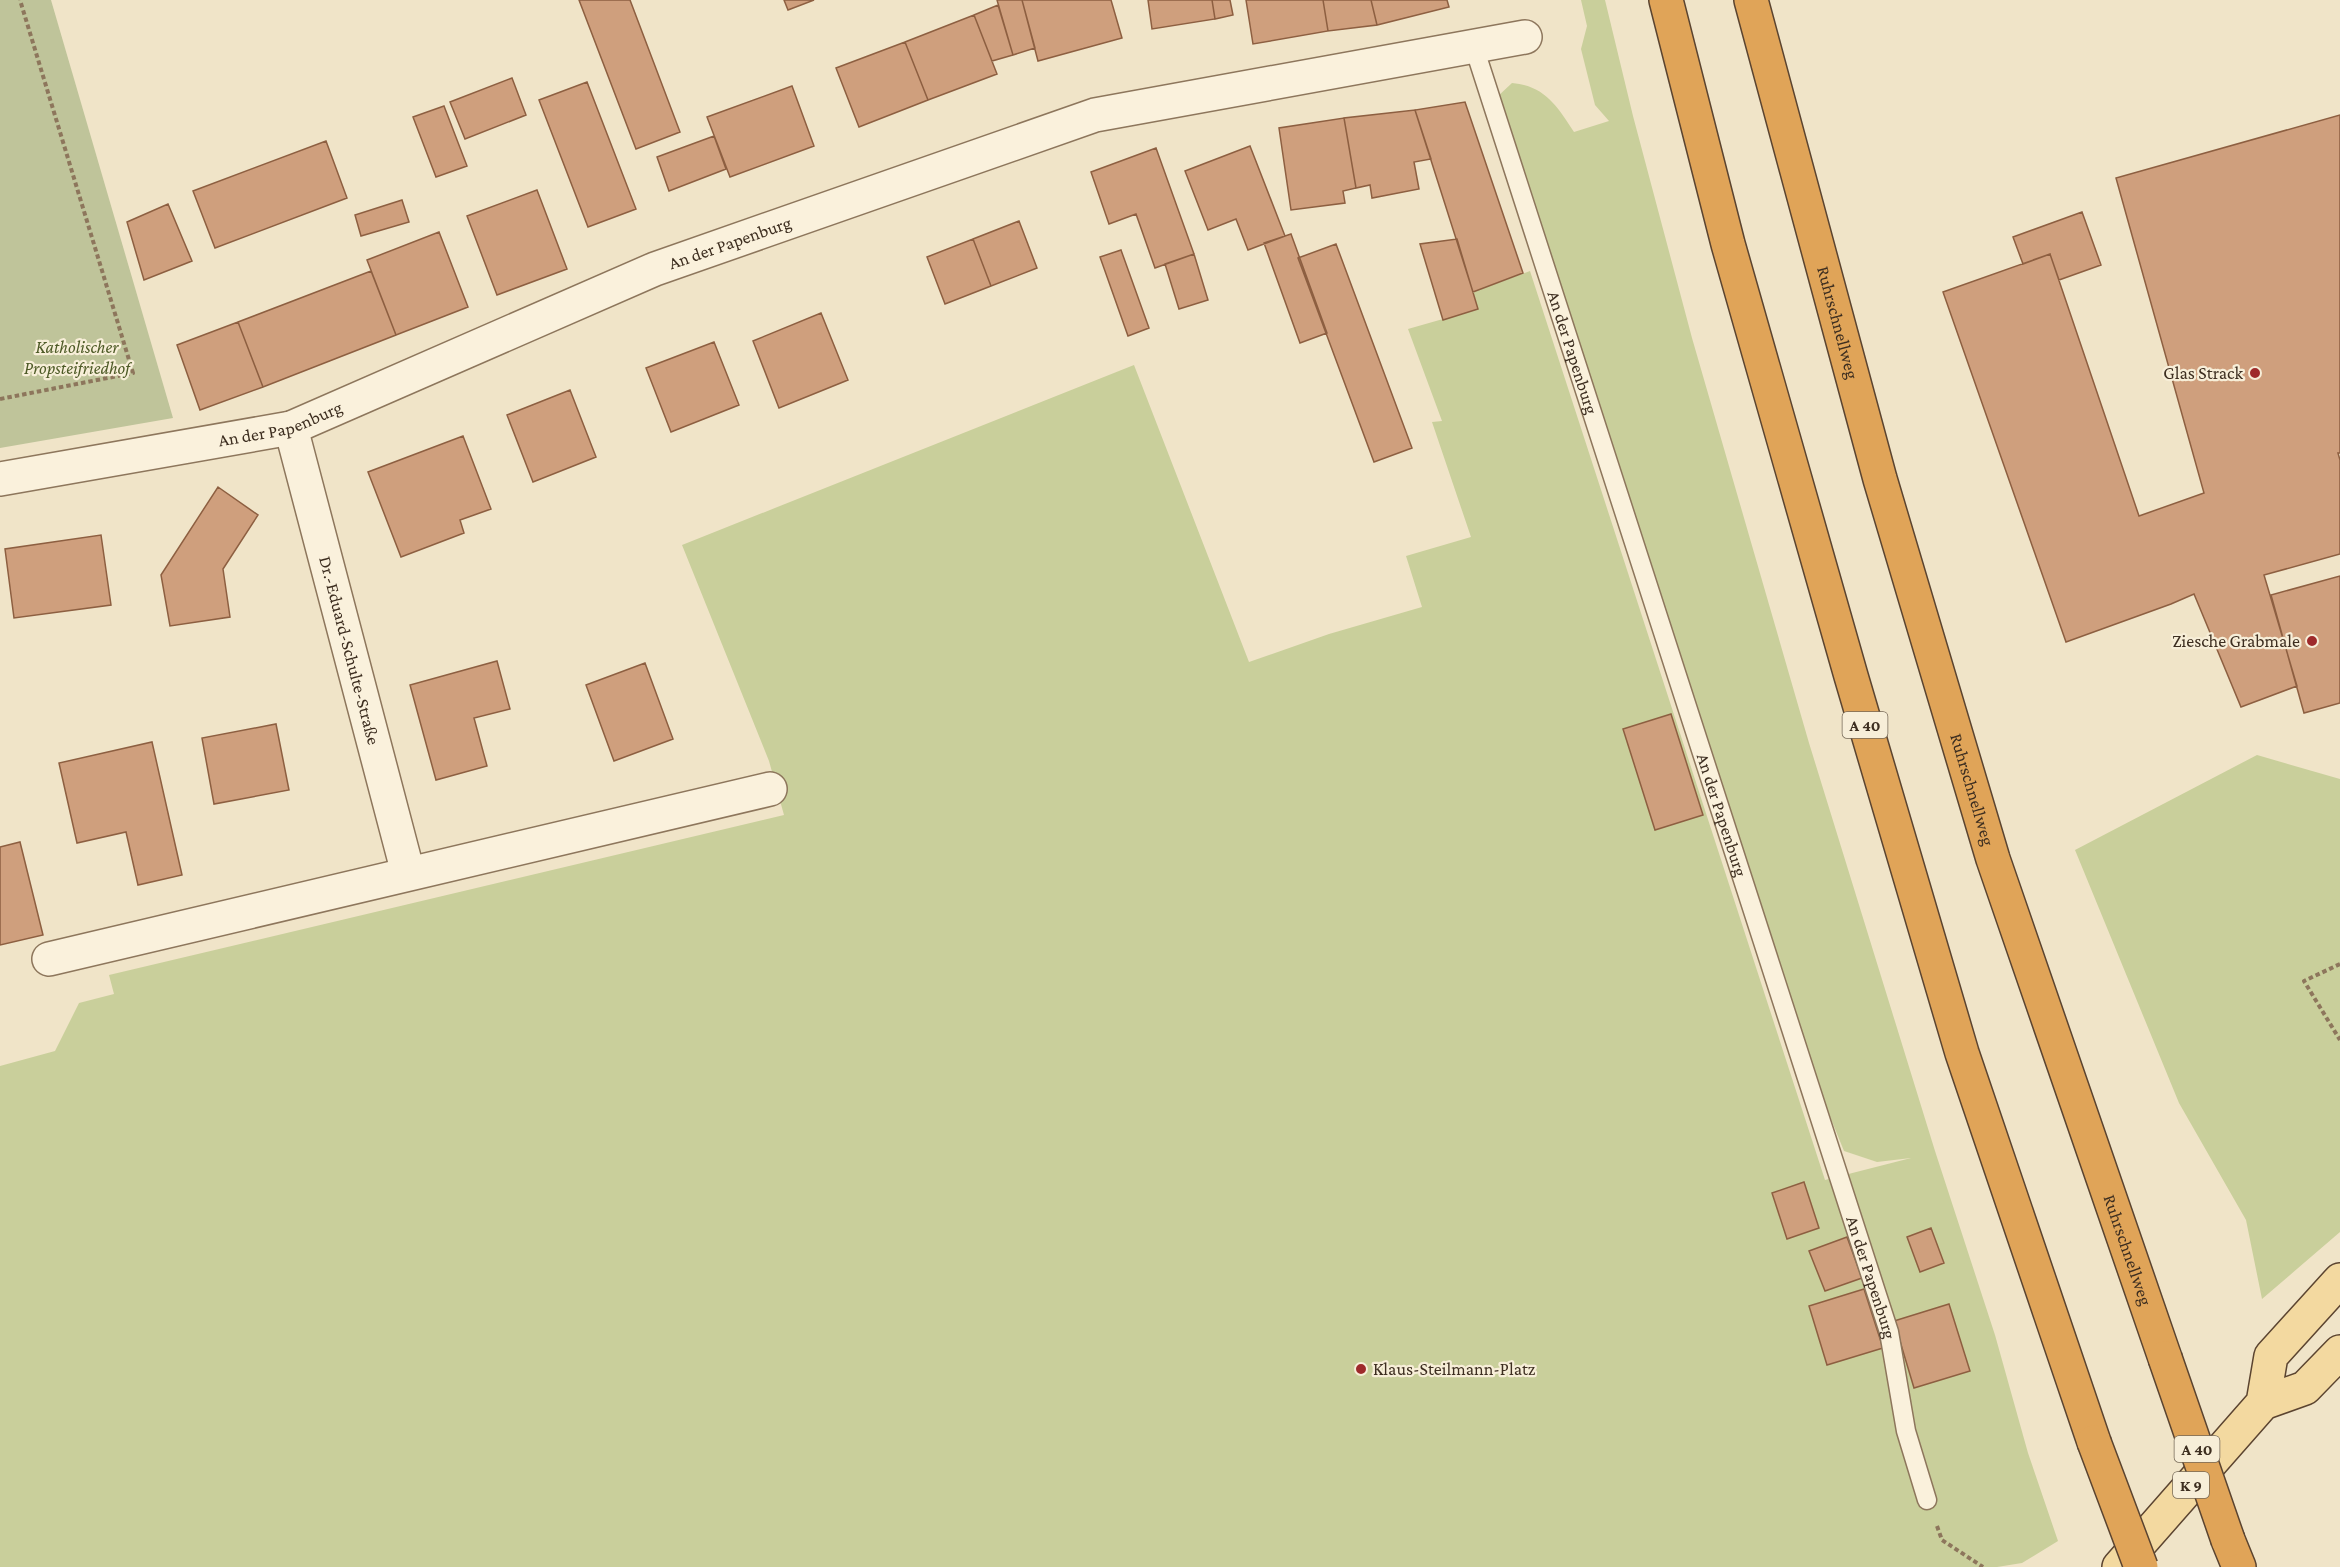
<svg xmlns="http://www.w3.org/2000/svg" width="2340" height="1567" font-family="'Crimson Pro',serif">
<rect width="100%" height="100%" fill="#f0e4c8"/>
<path fill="#c9cf9b" d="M 1581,0 L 1605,0 L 1633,116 L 1692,338 L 1809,743 L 1935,1151 L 1995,1335 L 2028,1453 L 2058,1541 L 2022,1563 L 1997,1567 L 0,1567 L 0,1066 L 55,1051 L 79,1003 L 114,994 L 109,975 L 784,815 L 769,761 L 682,545 L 1134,365 L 1249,662 L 1329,634 L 1422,607 L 1406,556 L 1471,537 L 1432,422 L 1442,421 L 1408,329 L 1478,309 L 1473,292 L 1530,271 L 1825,1180 L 1911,1158 L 1877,1162 L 1844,1151 L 1792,1023 L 1497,97 L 1512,83 C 1545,86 1557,106 1574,132 L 1609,121 L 1595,105 L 1581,49 L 1587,26 Z
M 2257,755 L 2340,779 L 2340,1232 L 2262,1299 L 2246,1220 L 2179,1103 L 2075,850 Z"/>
<path fill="#bfc49a" d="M 0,0 L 51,0 L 173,418 L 0,448 Z"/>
<path fill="#cf9f7d" stroke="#8d5f41" stroke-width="1.5" d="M 579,0 L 630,0 L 680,132 L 636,149 Z
M 784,0 L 814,0 L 788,10 Z
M 997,0 L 1022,0 L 1035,48 L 1013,55 Z
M 1022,0 L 1111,0 L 1122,38 L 1038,61 Z
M 1148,0 L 1212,0 L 1215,19 L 1152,29 Z
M 1212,0 L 1230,0 L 1233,15 L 1215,19 Z
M 1246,0 L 1323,0 L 1328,31 L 1253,44 Z
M 1323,0 L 1371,0 L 1377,25 L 1328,31 Z
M 1371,0 L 1447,0 L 1449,7 L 1377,25 Z
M 998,5 L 1013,55 L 992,61 L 974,15 Z
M 974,15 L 997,74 L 928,100 L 905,42 Z
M 905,42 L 928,100 L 859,127 L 836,68 Z
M 512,78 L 526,115 L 465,139 L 450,102 Z
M 587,82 L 636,209 L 588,227 L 539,100 Z
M 792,86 L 814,146 L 730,177 L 707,117 Z
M 1465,102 L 1523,273 L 1473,292 L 1415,110 Z
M 444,106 L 467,166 L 436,177 L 413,117 Z
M 1415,110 L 1431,159 L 1414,162 L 1419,189 L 1372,198 L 1370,185 L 1356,188 L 1344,118 Z
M 2340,115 L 2340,453 L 2338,453 L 2340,460 L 2340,554 L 2264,575 L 2297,686 L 2241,707 L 2194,594 L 2171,604 L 2066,642 L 1943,292 L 2050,254 L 2139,516 L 2204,493 L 2116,178 Z
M 1344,118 L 1356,188 L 1343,191 L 1345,203 L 1291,210 L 1279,128 Z
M 714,136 L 726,169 L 669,191 L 657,157 Z
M 326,141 L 347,198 L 215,248 L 193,191 Z
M 1250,146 L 1285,236 L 1248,250 L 1236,219 L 1208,230 L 1185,171 Z
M 1156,148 L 1194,254 L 1155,268 L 1136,214 L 1109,224 L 1091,172 Z
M 537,190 L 567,269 L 497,295 L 467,216 Z
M 402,200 L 409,222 L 361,236 L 355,215 Z
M 168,204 L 192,261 L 144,280 L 127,222 Z
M 2082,212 L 2101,265 L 2059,280 L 2050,254 L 2023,264 L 2013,237 Z
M 1019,221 L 1037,268 L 991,286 L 973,239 Z
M 439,232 L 468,307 L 396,335 L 367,260 Z
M 1291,234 L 1327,333 L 1300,343 L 1264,243 Z
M 973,239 L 991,286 L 945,304 L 927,257 Z
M 1457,239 L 1478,309 L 1443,320 L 1420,244 Z
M 1336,244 L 1412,448 L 1374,462 L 1298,258 Z
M 1121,250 L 1149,328 L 1128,336 L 1100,257 Z
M 1194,254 L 1208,300 L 1179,309 L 1165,264 Z
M 371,271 L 396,335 L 263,387 L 238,322 Z
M 821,313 L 848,380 L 779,408 L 753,341 Z
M 238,322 L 263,387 L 200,410 L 177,345 Z
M 714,342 L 739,405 L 671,432 L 646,368 Z
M 570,390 L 596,457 L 533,482 L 507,415 Z
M 463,436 L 491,509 L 460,520 L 464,533 L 401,557 L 368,472 Z
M 218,487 L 258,515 L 223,569 L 230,617 L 170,626 L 161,575 Z
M 101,535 L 111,605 L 14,618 L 5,549 Z
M 2340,576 L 2340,703 L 2304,713 L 2271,595 Z
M 497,661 L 510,709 L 474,718 L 487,766 L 436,780 L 410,685 Z
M 645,663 L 673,739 L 614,761 L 586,685 Z
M 1671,714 L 1703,815 L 1655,830 L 1623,729 Z
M 276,724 L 289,790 L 214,804 L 202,738 Z
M 152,742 L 182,875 L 138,885 L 126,832 L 77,843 L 59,763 Z
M 20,842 L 43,935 L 0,945 L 0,847 Z
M 1804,1182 L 1819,1228 L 1787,1239 L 1772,1193 Z
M 1931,1228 L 1944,1263 L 1920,1272 L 1907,1237 Z
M 1847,1237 L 1862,1278 L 1825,1291 L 1809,1251 Z
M 1864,1289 L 1883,1348 L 1827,1365 L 1809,1306 Z
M 1949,1304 L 1970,1371 L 1914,1388 L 1894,1321 Z"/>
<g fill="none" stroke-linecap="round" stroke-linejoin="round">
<g stroke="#8d765c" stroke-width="21">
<g id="service">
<path id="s1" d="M 1474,47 L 1889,1332 L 1906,1431 L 1927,1500"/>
</g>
</g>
<g stroke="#8d765c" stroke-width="36">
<g id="minor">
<path id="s2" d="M 291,428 L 408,873"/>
<path id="s3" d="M 0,479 L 291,428 L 655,269 L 1095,115 L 1525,37"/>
<path d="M 49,959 L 770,789"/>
</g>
</g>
<g stroke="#5b4430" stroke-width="36">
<path id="primary" d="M 2263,1403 L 2271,1356 L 2340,1280
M 2119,1567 L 2263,1403 L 2305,1388 L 2340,1352"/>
</g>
<g stroke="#5b4430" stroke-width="36">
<g id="motorway">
<path d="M 1666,0 L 1728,244 L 1851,676 L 1962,1053 L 2094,1442"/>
<path id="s4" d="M 1751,0 L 1880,479 L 1993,859 L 2165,1358"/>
<path d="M 2228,1540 L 2239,1567"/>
</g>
</g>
<path stroke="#8d765c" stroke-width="4" stroke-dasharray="4.5 3" stroke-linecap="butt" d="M 0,399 L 133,373 L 20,0
M 2340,964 L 2304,981 L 2340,1040
M 1937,1526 L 1942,1540 L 1983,1567"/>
<use href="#service" stroke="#faf1dc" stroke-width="18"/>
<use href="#minor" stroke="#faf1dc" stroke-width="33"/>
<use href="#primary" stroke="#f3d9a0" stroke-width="33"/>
<use href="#motorway" stroke="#e0a458" stroke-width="33"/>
<g stroke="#5b4430" stroke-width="36" stroke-linecap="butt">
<path id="motorway-bridge" d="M 2165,1358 L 2228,1540
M 2094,1442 L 2141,1567"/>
</g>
<use href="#motorway-bridge" stroke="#e0a458" stroke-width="33"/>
</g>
<g fill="#9e2a2b" stroke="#f7eed8" stroke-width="2">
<circle cx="2255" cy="373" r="6"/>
<circle cx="2312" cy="641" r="6"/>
<circle cx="1361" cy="1369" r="6"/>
</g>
<g text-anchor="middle" stroke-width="4.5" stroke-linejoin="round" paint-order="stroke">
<g fill="#f7eed8" stroke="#756857" stroke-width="1.5">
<rect x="1842.5" y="712" width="45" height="26" rx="4.5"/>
<rect x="2174.5" y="1436" width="45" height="26" rx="4.5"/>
<rect x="2173" y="1472" width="36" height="26" rx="4.5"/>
</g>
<g font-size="16" font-weight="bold" fill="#3d2e20">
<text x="1865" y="731">A 40</text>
<text x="2197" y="1455">A 40</text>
<text x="2191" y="1491">K 9</text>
</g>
<g font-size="18" fill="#3d2e20" stroke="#f7eed8">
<text dy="6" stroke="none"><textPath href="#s3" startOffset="772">An der Papenburg</textPath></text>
<text dy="6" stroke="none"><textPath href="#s4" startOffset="334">Ruhrschnellweg</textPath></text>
<text dy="6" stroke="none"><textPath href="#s1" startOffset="321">An der Papenburg</textPath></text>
<text dy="6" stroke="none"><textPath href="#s3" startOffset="286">An der Papenburg</textPath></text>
<text dy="6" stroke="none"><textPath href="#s2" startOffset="230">Dr.-Eduard-Schulte-Straße</textPath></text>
<text dy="6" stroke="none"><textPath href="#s4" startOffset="820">Ruhrschnellweg</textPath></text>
<text dy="6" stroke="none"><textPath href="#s1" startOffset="807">An der Papenburg</textPath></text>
<text dy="6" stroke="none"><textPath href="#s4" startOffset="1306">Ruhrschnellweg</textPath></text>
<text dy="6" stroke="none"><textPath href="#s1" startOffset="1293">An der Papenburg</textPath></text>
</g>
<g font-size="18" font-style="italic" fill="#4d5a26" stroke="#f7eed8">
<text x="77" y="353">Katholischer<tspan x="77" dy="21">Propsteifriedhof</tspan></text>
</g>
<g font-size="18" fill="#3d2e20" stroke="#f7eed8" text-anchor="end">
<text x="2243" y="379">Glas Strack</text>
<text x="2300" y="647">Ziesche Grabmale</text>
<text x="1373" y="1375" text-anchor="start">Klaus-Steilmann-Platz</text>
</g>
</g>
</svg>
